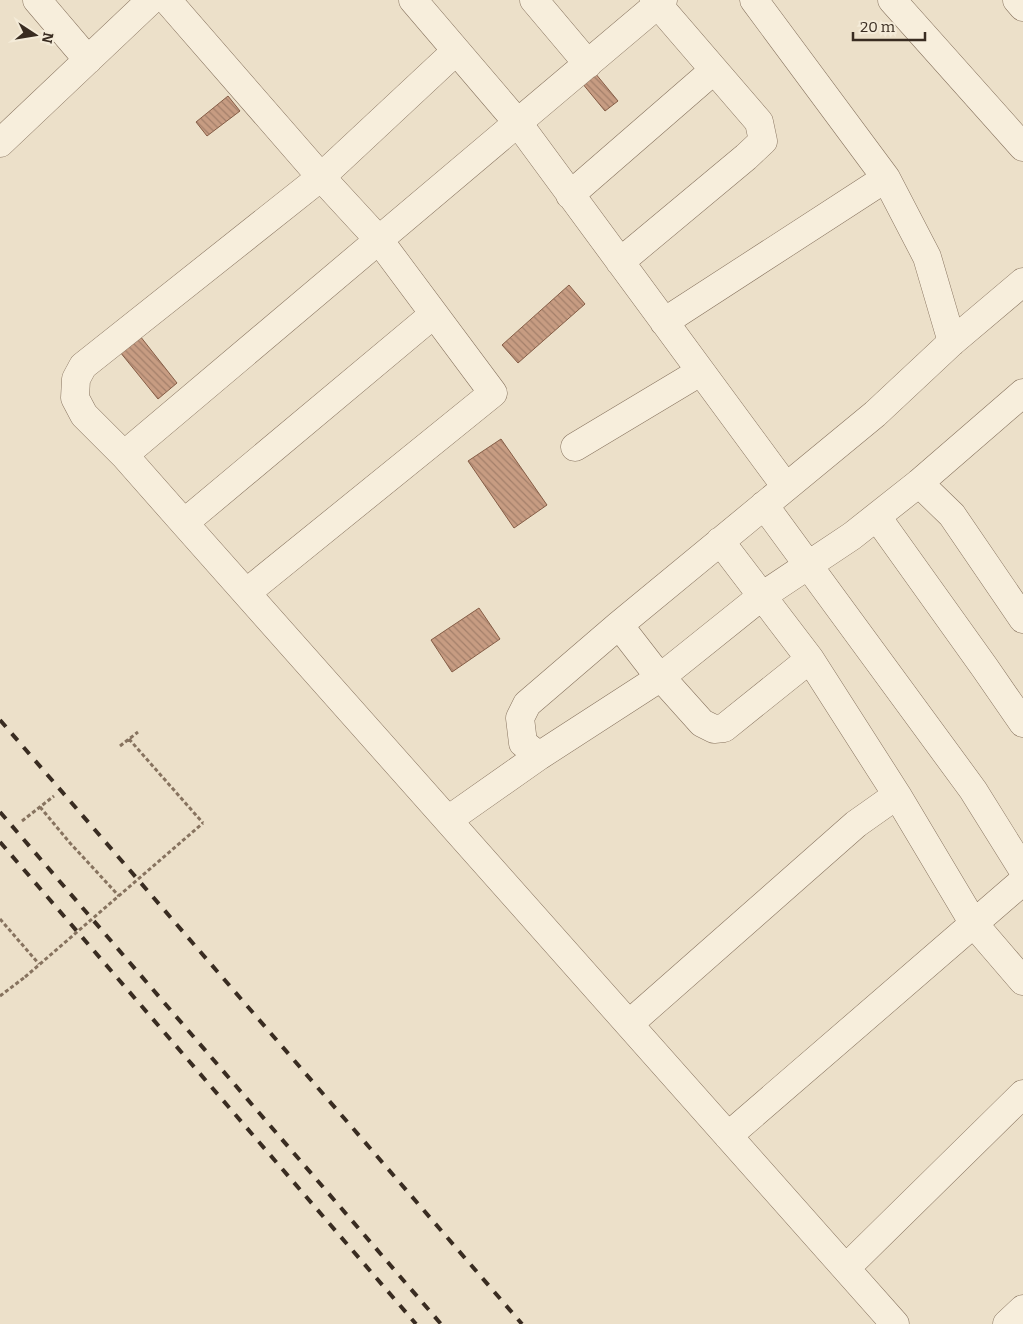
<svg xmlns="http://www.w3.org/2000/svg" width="1023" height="1324" font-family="Bitter,serif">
<defs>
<pattern id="building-back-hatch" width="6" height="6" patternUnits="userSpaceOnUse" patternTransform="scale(1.25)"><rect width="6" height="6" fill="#c79c82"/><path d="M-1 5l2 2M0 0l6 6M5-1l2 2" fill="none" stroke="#a37f6a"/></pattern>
</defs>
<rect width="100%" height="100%" fill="#ece0c9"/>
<path fill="url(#building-back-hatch)" stroke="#855d46" d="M 595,73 L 618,101 L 605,111 L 582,83 Z
M 228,96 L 240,111 L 207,136 L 196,122 Z
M 569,285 L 585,304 L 518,363 L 502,345 Z
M 140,336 L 177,383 L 158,399 L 120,352 Z
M 501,439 L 547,505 L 514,528 L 468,461 Z
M 479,608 L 500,639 L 452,672 L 431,640 Z"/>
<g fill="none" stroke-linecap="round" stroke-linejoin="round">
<g stroke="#87735f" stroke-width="29">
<path id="minor" d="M 37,0 L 88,60
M 167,0 L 321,177 L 379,240 L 493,393 L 246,593
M 413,0 L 518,123 L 786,487
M 534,0 L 588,64
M 754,0 L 886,178 L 927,257 L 952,342
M 892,0 L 1023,147
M 1017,0 L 1023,7
M 456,51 L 321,177 L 83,366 L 76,379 L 75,398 L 84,415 L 124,455 L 184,523 L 895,1324
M 0,143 L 151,0
M 570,195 L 714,70
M 620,262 L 746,157 L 763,141 L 759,122 L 654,0
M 1023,282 L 952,342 L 875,414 L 619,625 L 527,704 L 520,718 L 523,743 L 539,756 L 661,677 L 762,596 L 852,536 L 919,483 L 1023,393
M 664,322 L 886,178
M 575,447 L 700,372
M 124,455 L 663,0
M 919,483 L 952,515 L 1023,619
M 764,505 L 973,790 L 1023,870
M 877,517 L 985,668 L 1023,723
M 184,523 L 434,314
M 720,541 L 810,659 L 897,795 L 974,924 L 1023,981
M 619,625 L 650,665 L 702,723 L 714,729 L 724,728 L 810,659
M 448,820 L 539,756
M 629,1024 L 856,824 L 897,795
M 728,1136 L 1023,881
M 846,1268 L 1023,1094
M 1007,1324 L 1023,1309"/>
</g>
<path stroke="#87735f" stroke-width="3" stroke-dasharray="4 2.5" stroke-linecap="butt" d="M 129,739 L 203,823
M 120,746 L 138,732
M 40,807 L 70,843 L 119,896
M 22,821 L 54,796
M 0,919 L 39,964
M 0,996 L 25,977"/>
<use href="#minor" stroke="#f7eedc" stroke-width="28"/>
<path stroke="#392c21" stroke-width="4" stroke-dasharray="9 9" stroke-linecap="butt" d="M 0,720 L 522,1324
M 0,812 L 441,1324
M 0,842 L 416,1324"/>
<path stroke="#87735f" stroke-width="3" stroke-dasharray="4 2.5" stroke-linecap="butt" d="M 25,977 L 203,823"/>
</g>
<g transform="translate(35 35) rotate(102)" stroke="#f4ebd8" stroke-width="4" paint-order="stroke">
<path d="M0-4L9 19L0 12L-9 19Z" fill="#392c21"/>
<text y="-8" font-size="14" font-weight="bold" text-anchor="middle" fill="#392c21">N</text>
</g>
<path d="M853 32v8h72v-8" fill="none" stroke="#392c21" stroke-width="2.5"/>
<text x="860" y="32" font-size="15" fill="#392c21" stroke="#f4ebd8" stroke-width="4" paint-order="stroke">20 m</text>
</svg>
